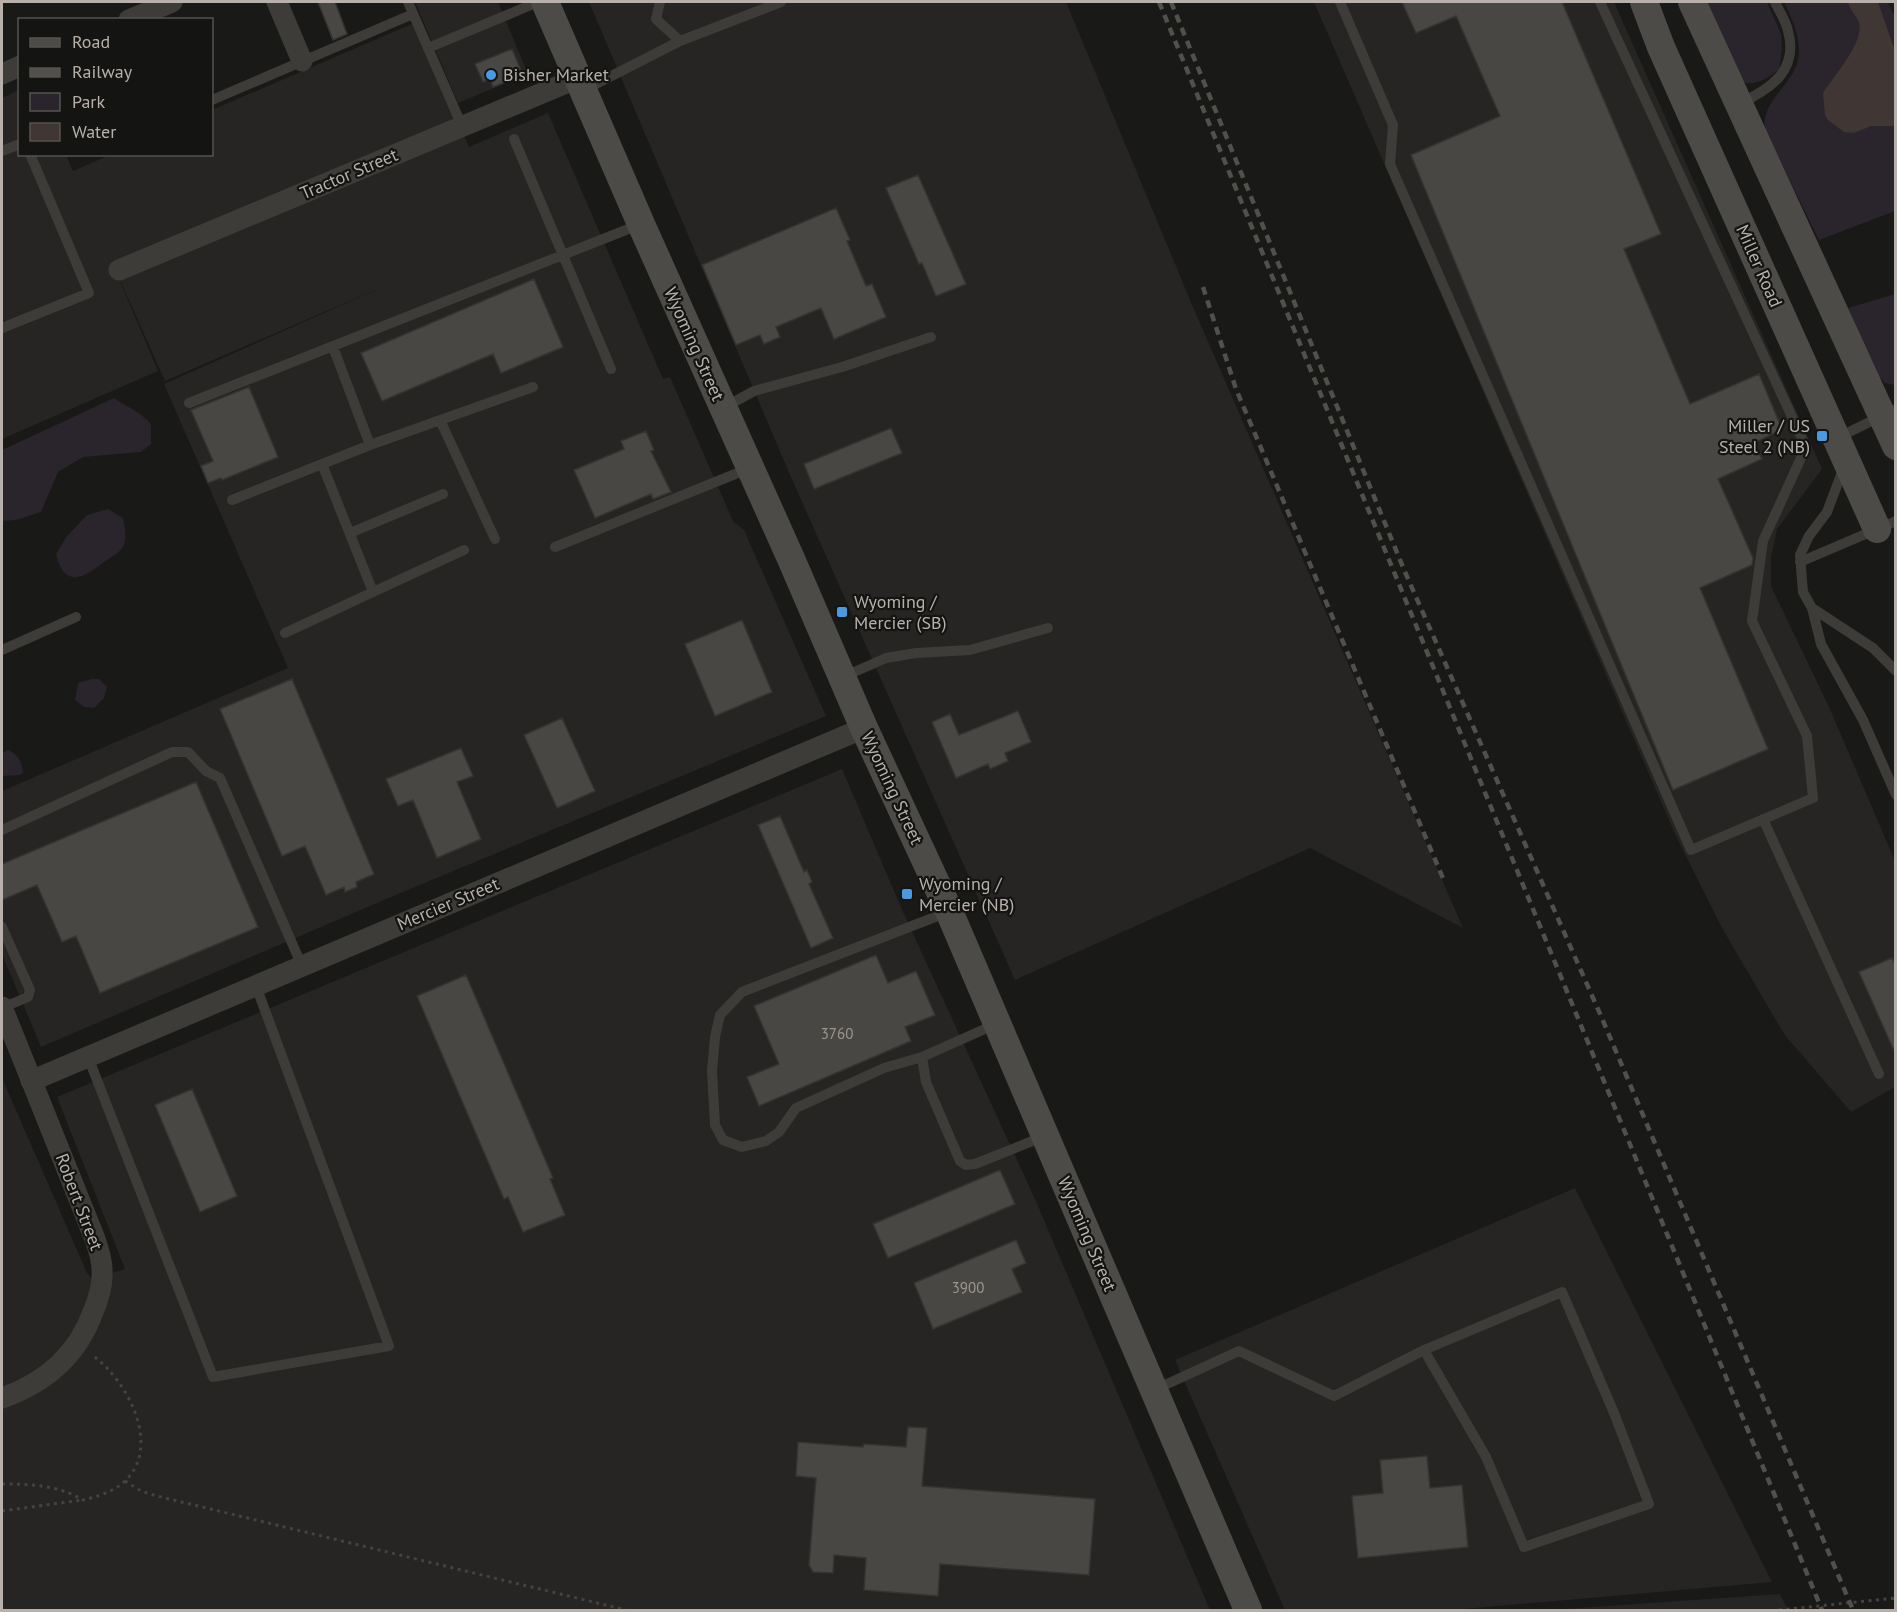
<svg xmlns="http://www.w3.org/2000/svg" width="1897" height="1612" font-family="'PT Sans',sans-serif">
<rect width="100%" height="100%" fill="#191917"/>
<path fill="#262523" d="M 415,2 L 498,2 L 528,74 L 458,103 Z
M 589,2 L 1066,2 L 1193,307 L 1463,928 L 1310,848 L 1015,980 L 790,475 Z
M 1314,2 L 1614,2 L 1822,469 L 1777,529 L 1771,557 L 1771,586 L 1829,707 L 1895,861 L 1895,1087 L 1851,1112 L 1784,1034 L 1722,928 L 1676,836 Z
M 414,23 L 469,147 L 548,113 L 663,379 L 670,377 L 733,521 L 744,530 L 826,716 L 398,894 L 41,1047 L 2,954 L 2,791 L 288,668 L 164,384 L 396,281 L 165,381 L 111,260 L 158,371 L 2,439 L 2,98 L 19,90 L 20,154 L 66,155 L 73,171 L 110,155 L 212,154 L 212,110 Z
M 842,769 L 903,912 L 1035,1199 L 1210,1610 L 2,1610 L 2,1078 L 87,1273 L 92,1279 L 125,1269 L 57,1097 Z
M 1575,1188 L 1772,1582 L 1452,1610 L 1285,1610 L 1175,1360 Z
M 1780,1594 L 1788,1610 L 1549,1610 Z"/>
<path fill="#2a242c" d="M 1703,2 L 1767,2 L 1781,34 L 1782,49 L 1779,70 C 1768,77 1759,85 1745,83 L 1734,68 Z
M 1784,2 L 1888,2 L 1896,19 L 1895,211 L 1819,240 L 1765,130 C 1760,102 1792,86 1798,60 C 1802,40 1792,19 1784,2 Z
M 1895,294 L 1895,385 L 1885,383 L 1875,372 L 1848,308 Z
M 114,398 C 127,407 141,412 151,424 L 151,444 L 141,452 L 83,457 L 58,472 L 41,512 L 16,520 L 2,521 L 2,450 Z
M 108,509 L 123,518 C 125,527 127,538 123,547 C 120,552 110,558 104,562 C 83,579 64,588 56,554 L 67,536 L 87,515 Z
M 91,679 L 99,679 L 107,687 L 104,698 L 94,708 L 84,707 L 75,700 L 78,683 Z
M 8,750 C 18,754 22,762 23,773 L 20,775 L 2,776 L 2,753 Z"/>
<path fill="#403633" d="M 1848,2 L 1878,2 L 1895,51 L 1895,126 L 1871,126 L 1854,133 L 1844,132 L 1828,120 L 1825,115 L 1823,93 C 1833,77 1865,42 1859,22 C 1856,15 1850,10 1848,2 Z"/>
<path fill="#494744" stroke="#353432" stroke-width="1.5" d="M 318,2 L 335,2 L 347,34 L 333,40 Z
M 1402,2 L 1562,2 L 1661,234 L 1624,249 L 1690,404 L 1759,374 L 1782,429 L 1754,443 L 1762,459 L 1718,479 L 1753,558 L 1752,565 L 1700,588 L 1768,749 L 1673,790 L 1411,155 L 1500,116 L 1456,16 L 1416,33 Z
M 512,49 L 523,75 L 493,87 L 490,79 L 483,82 L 475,64 Z
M 918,175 L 966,284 L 936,296 L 922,263 L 919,264 L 886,188 Z
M 836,208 L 850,240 L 847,241 L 866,286 L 872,284 L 886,317 L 834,339 L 821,308 L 776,327 L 780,337 L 764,344 L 760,335 L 736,345 L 702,265 Z
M 534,279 L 563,347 L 501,373 L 493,354 L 382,401 L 361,353 Z
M 249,387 L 278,457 L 222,480 L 221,478 L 208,483 L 201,466 L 213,461 L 191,410 Z
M 891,428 L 902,453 L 814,489 L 804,464 Z
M 646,431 L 654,450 L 651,451 L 671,492 L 653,499 L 651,494 L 595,518 L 574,470 L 624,449 L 621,441 Z
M 742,620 L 772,692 L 715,716 L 685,644 Z
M 292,679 L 374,874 L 356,882 L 357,887 L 345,892 L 344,887 L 326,895 L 305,846 L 282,856 L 220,709 Z
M 1018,711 L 1031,742 L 1005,753 L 1008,761 L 990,769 L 988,764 L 956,778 L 932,722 L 950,714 L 959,735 Z
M 562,718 L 595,791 L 557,808 L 524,735 Z
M 461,748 L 473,776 L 457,782 L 481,839 L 437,858 L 413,800 L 398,806 L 386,779 Z
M 196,782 L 258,927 L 100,993 L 76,936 L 62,942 L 37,885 L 2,900 L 2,864 Z
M 780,816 L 804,872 L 807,870 L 812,882 L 809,884 L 833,938 L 811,948 L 758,825 Z
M 876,955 L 888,983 L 916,971 L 935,1015 L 905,1027 L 911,1041 L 759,1106 L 747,1077 L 779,1064 L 754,1006 Z
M 1892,958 L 1896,966 L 1896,1055 L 1859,972 Z
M 466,975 L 553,1178 L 550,1179 L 565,1215 L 523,1232 L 508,1197 L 504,1199 L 417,996 Z
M 192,1089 L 237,1196 L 200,1212 L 155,1105 Z
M 1000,1170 L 1015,1204 L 888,1258 L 873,1224 Z
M 1016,1240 L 1026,1263 L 1012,1269 L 1022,1292 L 933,1329 L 914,1283 Z
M 908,1427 L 927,1428 L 922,1486 L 1095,1499 L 1089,1575 L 940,1564 L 938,1596 L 864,1590 L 866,1558 L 834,1555 L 833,1573 L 813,1572 L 809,1565 L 816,1478 L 796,1476 L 798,1442 L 863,1447 L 864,1444 L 906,1447 Z
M 1427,1456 L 1430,1488 L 1462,1485 L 1468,1547 L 1358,1558 L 1352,1496 L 1383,1493 L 1380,1460 Z"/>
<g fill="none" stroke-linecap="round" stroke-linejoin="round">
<path stroke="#45423f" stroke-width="3" stroke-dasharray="3 4.5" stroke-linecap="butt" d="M 125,1481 L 141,1491 L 157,1496 L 626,1610
M 2,1484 C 30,1484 58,1485 83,1500 C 98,1496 114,1492 126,1480 C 162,1444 126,1379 92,1355
M 2,1511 L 82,1500
M 1779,1610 L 1896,1598"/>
<path stroke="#3e3c39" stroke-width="10" d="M 408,2 L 462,126
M 660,2 L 656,19 L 680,41 L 781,2
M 1340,2 L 1393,125 L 1390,164 L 1691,850 L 1813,798 L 1807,736 L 1752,621 L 1763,541 L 1806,447 L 1600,2
M 428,48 L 538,2
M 584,90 L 680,41
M 212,100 L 413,14
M 1739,104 C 1770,89 1799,71 1788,31 C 1786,21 1779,11 1775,2
M 514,139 L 611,369
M 2,151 L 20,144
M 2,328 L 89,293 L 30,154
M 333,347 L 370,445 L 533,387
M 189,403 L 641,224
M 723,408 L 754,391 L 842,367 L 931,337
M 440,420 L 495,539
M 1837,438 L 1896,409
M 1844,467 L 1827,512 L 1809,536 L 1800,555 L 1803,592 L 1812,608 L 1821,644 L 1863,720 L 1896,795
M 232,500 L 370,445
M 350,533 L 443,494
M 555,547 L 750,468
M 1800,562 L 1896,521
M 373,592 L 464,550
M 1812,608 L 1873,648 L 1896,671
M 285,633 L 373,592 L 322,464
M 2,650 L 76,617
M 843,677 L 886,658 L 916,653 L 970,650 L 1048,628
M 1763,819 L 1879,1074
M 2,830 L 172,752 L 188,752 L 206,771 L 220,778 L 302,966
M 2,927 L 30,990 L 28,997 L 2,1008
M 996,1024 L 922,1057 L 926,1082 L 960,1161 L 966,1165 L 975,1164 L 1045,1136
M 88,1057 L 213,1377 L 389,1346 L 256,986
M 922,1057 L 884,1068 L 796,1108 L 779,1132 L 766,1141 L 742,1147 L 723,1140 L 715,1125 L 712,1071 L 715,1037 L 720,1015 L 742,992 L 948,912
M 1154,1390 L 1239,1351 L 1334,1396 L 1424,1350 L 1562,1292 L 1614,1413 L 1649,1504 L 1524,1547 L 1486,1457 L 1424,1350"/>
<path stroke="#3e3c39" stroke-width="21" d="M 277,2 L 302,61
M 129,20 L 172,2
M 2,74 L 20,66
M 119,270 L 578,78
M 2,1007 L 95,1239 C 99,1251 103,1263 102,1276 C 102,1288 98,1300 93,1312 C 77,1356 45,1383 2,1398
M 31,1081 L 864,728"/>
<path stroke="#4d4b47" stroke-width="28" d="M 545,2 L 641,224 L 792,561 L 864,728 L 949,911 L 1248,1610
M 1644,2 L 1661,47 L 1877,529
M 1692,2 L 1896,446"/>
<path stroke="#52504c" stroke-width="4.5" stroke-dasharray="8 6" stroke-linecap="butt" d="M 1159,2 L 1822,1610
M 1171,2 L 1405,572 L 1601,1016 L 1853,1610
M 1203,287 L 1236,389 L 1445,883"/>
</g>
<g fill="#489ae1" stroke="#141412" stroke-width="2">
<circle cx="491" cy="75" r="6"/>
<rect x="1816" y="430" width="12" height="12" rx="3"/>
<rect x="836" y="606" width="12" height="12" rx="3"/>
<rect x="901" y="888" width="12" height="12" rx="3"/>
</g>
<g text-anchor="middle" stroke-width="4.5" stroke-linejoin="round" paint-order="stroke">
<g font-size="15" fill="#9c9691">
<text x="837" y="1039">3760</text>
<text x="968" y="1293">3900</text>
</g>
<g font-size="18" fill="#b8b1ab" stroke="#141412" text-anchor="start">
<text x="503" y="81">Bisher Market</text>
<text x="1810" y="432" text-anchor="end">Miller / US<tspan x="1810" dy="21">Steel 2 (NB)</tspan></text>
<text x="854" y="608">Wyoming /<tspan x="854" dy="21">Mercier (SB)</tspan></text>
<text x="919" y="890">Wyoming /<tspan x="919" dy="21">Mercier (NB)</tspan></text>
</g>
<g font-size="18" fill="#b8b1ab" stroke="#141412">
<text transform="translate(349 174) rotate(-23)" y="6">Tractor Street</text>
<text transform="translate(1759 266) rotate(66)" y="6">Miller Road</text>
<text transform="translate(694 344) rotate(66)" y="6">Wyoming Street</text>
<text transform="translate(892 788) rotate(65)" y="6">Wyoming Street</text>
<text transform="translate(448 904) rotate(-23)" y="6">Mercier Street</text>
<text transform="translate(79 1202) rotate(69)" y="6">Robert Street</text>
<text transform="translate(1087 1234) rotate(67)" y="6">Wyoming Street</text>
</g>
</g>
<rect width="1897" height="1612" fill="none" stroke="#b8b1ab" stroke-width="6"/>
<rect x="18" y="18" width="195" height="138" fill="#141412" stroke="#56534f" stroke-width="1.5"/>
<rect x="30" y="38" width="30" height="9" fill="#4d4b47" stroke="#56534f" stroke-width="1.5"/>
<text x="72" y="48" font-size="18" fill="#b8b1ab">Road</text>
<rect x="30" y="68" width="30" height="9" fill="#52504c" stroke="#56534f" stroke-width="1.5"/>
<text x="72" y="78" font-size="18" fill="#b8b1ab">Railway</text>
<rect x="30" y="93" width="30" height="18" fill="#2a242c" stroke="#56534f" stroke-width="1.5"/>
<text x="72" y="108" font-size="18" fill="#b8b1ab">Park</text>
<rect x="30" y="123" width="30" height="18" fill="#403633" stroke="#56534f" stroke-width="1.5"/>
<text x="72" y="138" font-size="18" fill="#b8b1ab">Water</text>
</svg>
